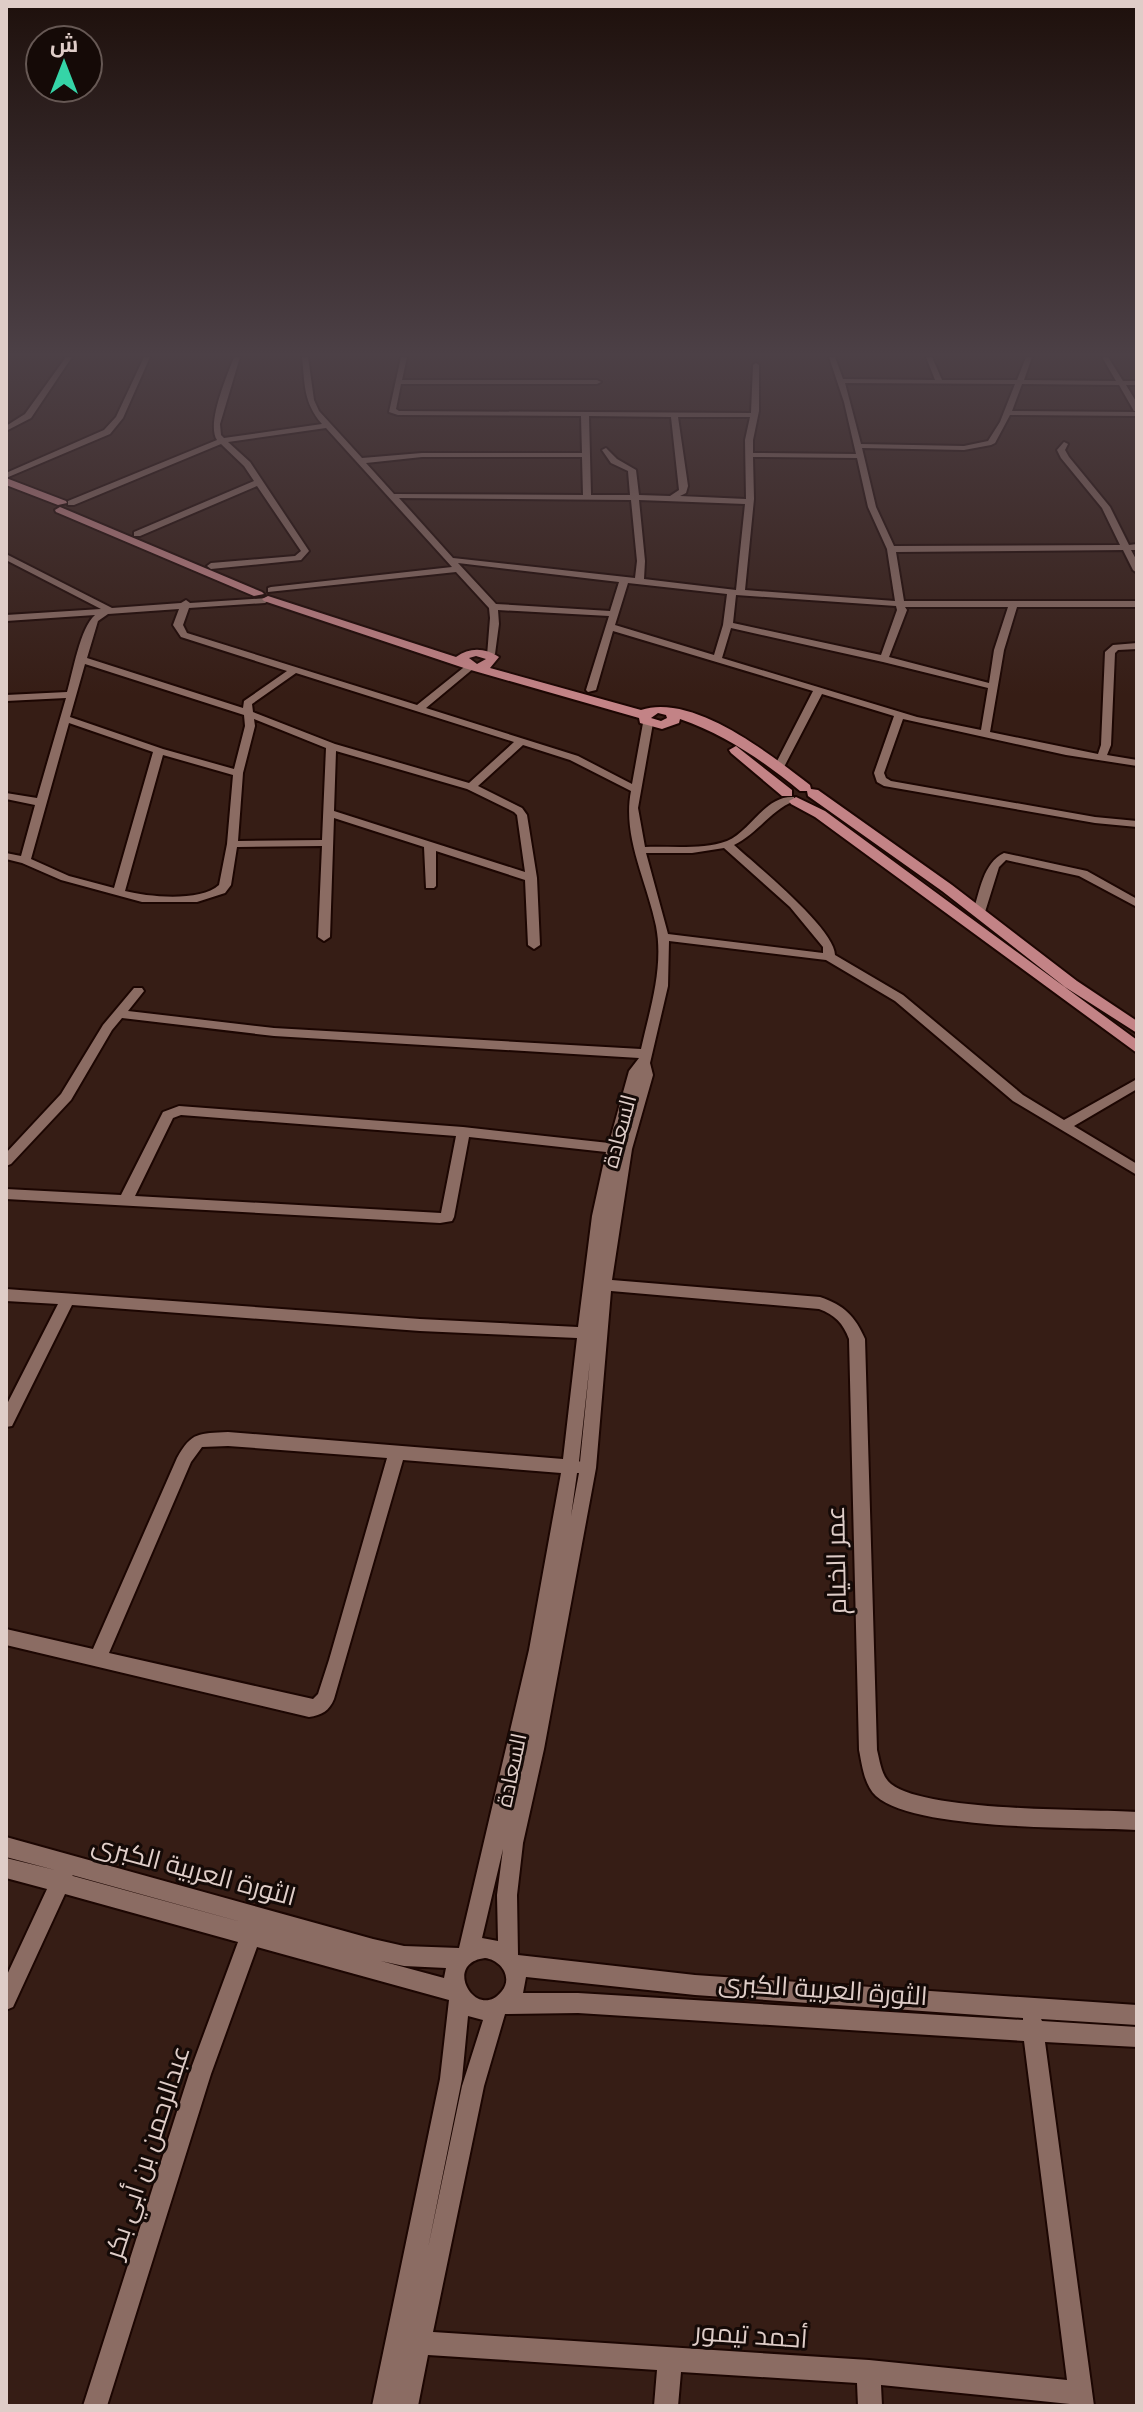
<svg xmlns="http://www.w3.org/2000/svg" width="1143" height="2412" font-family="'Golos Text',Cairo,sans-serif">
<rect width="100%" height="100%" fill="#361d15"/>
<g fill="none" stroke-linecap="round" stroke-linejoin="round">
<g stroke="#1c0602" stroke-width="4">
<path id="minor" d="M 66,357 L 72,357 L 31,418 L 6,431 L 6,426 L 25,414 Z
M 144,357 L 150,357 L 123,418 L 110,434 L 6,478 L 6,473 L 104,430 L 116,417 Z
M 234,357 L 240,357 L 220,424 L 221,435 L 224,438 L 322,424 C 303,402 305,384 302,357 L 308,357 L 314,400 L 319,411 L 362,458 L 422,453 L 582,453 L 581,416 L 398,415 L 389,412 L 401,357 L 407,357 L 402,380 L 597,380 L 601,382 L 597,384 L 401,384 L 396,409 L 399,411 L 751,413 L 753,365 L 756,363 L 759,365 L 759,411 L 753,440 L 753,453 L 856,454 L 844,402 L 829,357 L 835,357 L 843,379 L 935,380 L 926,357 L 932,357 L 942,380 L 1017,380 L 1026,357 L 1032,357 L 1024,380 L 1116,381 L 1102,357 L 1108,357 L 1123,381 L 1137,381 L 1137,385 L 1126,385 L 1137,403 L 1137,411 L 1134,411 L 1119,385 L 1022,384 L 1012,411 L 1137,412 L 1137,416 L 1010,415 L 995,443 L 991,445 L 964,450 L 862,448 L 876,507 L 894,546 L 1120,545 L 1102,508 L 1061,458 L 1057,450 L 1064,442 L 1068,444 L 1065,450 L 1069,457 L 1110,507 L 1129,545 L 1137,544 L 1137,550 L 1131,550 L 1137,561 L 1137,573 L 1133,570 L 1123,550 L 896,552 L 904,601 L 1137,601 L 1137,607 L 1017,607 L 1004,650 L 990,732 L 1098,754 L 1101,745 L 1105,652 L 1113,645 L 1137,643 L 1137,649 L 1118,650 L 1115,653 L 1111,745 L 1107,755 L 1137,760 L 1137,766 L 1066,755 L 903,719 L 884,773 L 886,778 L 891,781 L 1095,817 L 1137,821 L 1137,827 L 1095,823 L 884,786 L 877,782 L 874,773 L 894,716 L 822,694 L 784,767 L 779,770 L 775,769 L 774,767 L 813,691 L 613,631 L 596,690 L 588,692 L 586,690 L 609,616 L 498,610 L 499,624 L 495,654 L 487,656 L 490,618 L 489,608 L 456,572 L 268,592 L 268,588 L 271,587 L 452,567 L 326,428 L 228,442 L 250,462 L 309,551 L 301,560 L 211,569 L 207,566 L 211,563 L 295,556 L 301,551 L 257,486 L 140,536 L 134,536 L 134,532 L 254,481 L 244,466 L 221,444 L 74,505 L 68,505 L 68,501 L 217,440 C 206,424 227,376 234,357 ZM 845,383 L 1015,384 L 1000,422 L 988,441 L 964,446 L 861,444 ZM 589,416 L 671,417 L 679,490 L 670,496 L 639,495 L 636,470 L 617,459 L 606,448 L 602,450 L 611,463 L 628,471 L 630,495 L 591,495 ZM 678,417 L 750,417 L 745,440 L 746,499 L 680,496 L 686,493 L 688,486 ZM 422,457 L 582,457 L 583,495 L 394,494 L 366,463 ZM 753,457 L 857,458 L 868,507 L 887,549 L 895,601 L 745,590 L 754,499 ZM 399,498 L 631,500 L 637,561 L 635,578 L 453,558 ZM 639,500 L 745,504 L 736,590 L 644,579 L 645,561 ZM 458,563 L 619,582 L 610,611 L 496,604 ZM 628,583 L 727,594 L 723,625 L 714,655 L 615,625 ZM 736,595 L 896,606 L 897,610 L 881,655 L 733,623 ZM 905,607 L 1008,607 L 994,650 L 989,683 L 889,657 L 907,610 ZM 731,628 L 883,662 L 988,688 L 981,730 L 917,717 L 722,658 Z
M 6,554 L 112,608 L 181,603 L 186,600 L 190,603 L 268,598 L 269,600 L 265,603 L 189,608 L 183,625 L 187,633 L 417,705 L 468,664 L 474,664 L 474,668 L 426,708 L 578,756 L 632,784 L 643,723 L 652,721 L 653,723 L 638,808 L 645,847 C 671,846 702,850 727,841 C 751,831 765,795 794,797 L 794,801 C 770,811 757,834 734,845 C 756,865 835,929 835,955 L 903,995 L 1023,1095 L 1064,1120 L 1137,1079 L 1137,1089 L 1074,1126 L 1137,1164 L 1137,1175 L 1013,1101 L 895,1001 L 826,960 L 669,941 L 668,986 L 650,1063 L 653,1075 L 632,1149 L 612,1280 L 820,1297 C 844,1305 855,1316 865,1339 L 877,1750 C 880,1761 881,1776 891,1784 C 927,1812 1085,1809 1137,1812 L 1137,1830 C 1081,1827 915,1831 876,1796 C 864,1785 862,1764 859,1750 L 849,1339 C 843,1323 835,1315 819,1309 L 611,1291 L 596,1468 L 544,1749 L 523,1843 L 517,1895 L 518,1955 L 695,1975 L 1137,2005 L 1137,2025 L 1041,2019 L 1042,2021 L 1137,2027 L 1137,2047 L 1045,2042 L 1094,2406 L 1070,2406 L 1070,2404 L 881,2385 L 882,2406 L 858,2406 L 857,2383 L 681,2372 L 678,2406 L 654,2406 L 657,2370 L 428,2355 L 418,2406 L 372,2406 L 440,2079 L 449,2000 L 257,1947 L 211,2074 L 107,2406 L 83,2406 L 189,2074 L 238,1942 L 65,1894 L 13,2007 L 6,2010 L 6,1977 L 47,1889 L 6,1878 L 6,1858 L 55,1870 L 6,1857 L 6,1837 L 373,1939 L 404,1946 L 459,1948 L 529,1650 L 561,1473 L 403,1460 L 334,1699 C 329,1711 322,1715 309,1717 L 6,1645 L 6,1629 L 93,1649 L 177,1458 C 192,1431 199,1434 228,1432 L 563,1459 L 577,1338 L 420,1331 L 72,1305 L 12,1426 L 6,1427 L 6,1406 L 58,1304 L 6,1301 L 6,1289 L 420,1319 L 578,1327 L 592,1216 L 606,1152 L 469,1137 L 454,1217 L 452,1221 L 440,1223 L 6,1199 L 6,1189 L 121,1195 L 163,1112 L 179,1106 L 463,1127 L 609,1143 L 629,1071 L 639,1058 L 274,1036 L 122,1018 L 112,1030 L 71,1100 L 11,1164 L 6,1166 L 6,1153 L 61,1094 L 103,1025 L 134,988 L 142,988 L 144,991 L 128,1011 L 274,1028 L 641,1049 C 650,1009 664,967 656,926 C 647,881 622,837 631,791 L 570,760 L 523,745 L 478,786 L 522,808 L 527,815 L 537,878 L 540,945 L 534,949 L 528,945 L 525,880 L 436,851 L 436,886 L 434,888 L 426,888 L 424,847 L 334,818 L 330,937 L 324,941 L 318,937 L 322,846 L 237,847 L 231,885 L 225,893 L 197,902 L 142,902 L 61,880 L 22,863 L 6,859 L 6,853 L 21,856 L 35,805 L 6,799 L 6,793 L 37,798 L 66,698 L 6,701 L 6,695 L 67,692 C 73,672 80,628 95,615 L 6,621 L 6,615 L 101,609 L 6,560 ZM 179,609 L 173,625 L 181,637 L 287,671 L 244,701 L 243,708 L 87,658 L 98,621 L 108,614 ZM 85,664 L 244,715 L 245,726 L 234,769 L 163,749 L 70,717 ZM 296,673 L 514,742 L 469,783 L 335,744 L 253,712 L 252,704 ZM 254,719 L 326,748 L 322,840 L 238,841 L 243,773 L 255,726 ZM 69,723 L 153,752 L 114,888 L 69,876 L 31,859 ZM 336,751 L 467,789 L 514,812 L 517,815 L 525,872 L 334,811 ZM 163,755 L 233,775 L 227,844 L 219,885 C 201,902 148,897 125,891 ZM 724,848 L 790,907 L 823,947 L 823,953 L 668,934 L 646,853 L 692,853 ZM 181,1115 L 456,1136 L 441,1213 L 135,1196 L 173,1118 ZM 590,1361 L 580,1462 L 579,1461 ZM 228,1446 L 387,1458 L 329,1660 L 318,1694 L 313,1699 L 109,1653 L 191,1462 L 202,1447 ZM 577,1473 L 579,1473 L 571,1516 ZM 503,1849 L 497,1895 L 498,1941 L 482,1938 ZM 72,1875 L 245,1923 L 73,1876 ZM 485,1958 C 501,1960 513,1977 502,1991 C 477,2023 441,1963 485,1958 ZM 381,1961 L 404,1966 L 446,1968 L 444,1978 ZM 526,1977 L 695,1995 L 1023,2018 L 1023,2020 L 578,1993 L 523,1993 ZM 578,2013 L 1024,2041 L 1067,2380 L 869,2360 L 433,2332 L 484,2086 L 505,2014 ZM 468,2016 L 483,2020 L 462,2086 L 428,2248 L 462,2079 Z
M 1004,853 L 1087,871 L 1137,899 L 1137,907 L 1079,876 L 1006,860 L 999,867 L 985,912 L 983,914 L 975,914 L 973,912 C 980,891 983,863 1004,853 Z"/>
</g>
<g stroke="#1c0602" stroke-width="4">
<path id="major" d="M 6,478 L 66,501 L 67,503 L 58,505 L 6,485 Z
M 60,507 L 262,592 L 264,594 L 254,596 L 56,512 L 55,510 Z
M 268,596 L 456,657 C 470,647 485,648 499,657 L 490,668 L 641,710 C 693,693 770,754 810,785 L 811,789 L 818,790 L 952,885 L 1077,981 L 1137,1021 L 1137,1033 L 1065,987 L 942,891 L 808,796 L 807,791 L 800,791 C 763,761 726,735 680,719 L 679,723 L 662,729 L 640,723 L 639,718 L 464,668 L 264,601 L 262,599 ZM 476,656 L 486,659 L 477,664 L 469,658 ZM 658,713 L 666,715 L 667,718 L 661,721 L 651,718 Z
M 736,746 L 792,790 L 792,796 L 782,796 L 731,753 L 729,750 Z
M 796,797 L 825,811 L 1137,1040 L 1137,1053 L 815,817 L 791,804 L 789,801 Z"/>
</g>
<use href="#minor" fill="#8b6c63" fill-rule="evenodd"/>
<use href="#major" fill="#c38386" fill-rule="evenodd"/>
</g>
<linearGradient id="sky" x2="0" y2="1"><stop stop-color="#1e100c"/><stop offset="0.51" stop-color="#4c4046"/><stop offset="1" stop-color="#4c4046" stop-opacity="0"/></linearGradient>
<rect width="1143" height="695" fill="url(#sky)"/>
<g text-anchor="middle" stroke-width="6" stroke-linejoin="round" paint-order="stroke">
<g font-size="22" fill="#dfcdc8" stroke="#150a07">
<text transform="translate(619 1131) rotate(-75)" y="8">السعادة</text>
<text transform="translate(511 1770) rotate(-78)" y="8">السعادة</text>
</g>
<g font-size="26" fill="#dfcdc8" stroke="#150a07">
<text transform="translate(836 1560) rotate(-91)" y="9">عمر الخيام</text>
<text transform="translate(194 1870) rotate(15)" y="9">الثورة العربية الكبرى</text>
<text transform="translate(823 1989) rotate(4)" y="9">الثورة العربية الكبرى</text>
<text transform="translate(147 2152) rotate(-72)" y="9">عبدالرحمن بن أبي بكر</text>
<text transform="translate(751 2335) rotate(4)" y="9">أحمد تيمور</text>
</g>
</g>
<rect width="1143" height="2412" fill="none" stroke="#dfcdc8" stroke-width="16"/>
<g transform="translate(64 64)"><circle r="38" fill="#150a07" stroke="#665854" stroke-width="2"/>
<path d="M0-6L14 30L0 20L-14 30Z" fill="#35d4a7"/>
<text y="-12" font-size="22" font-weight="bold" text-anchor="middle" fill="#dfcdc8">ش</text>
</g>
</svg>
